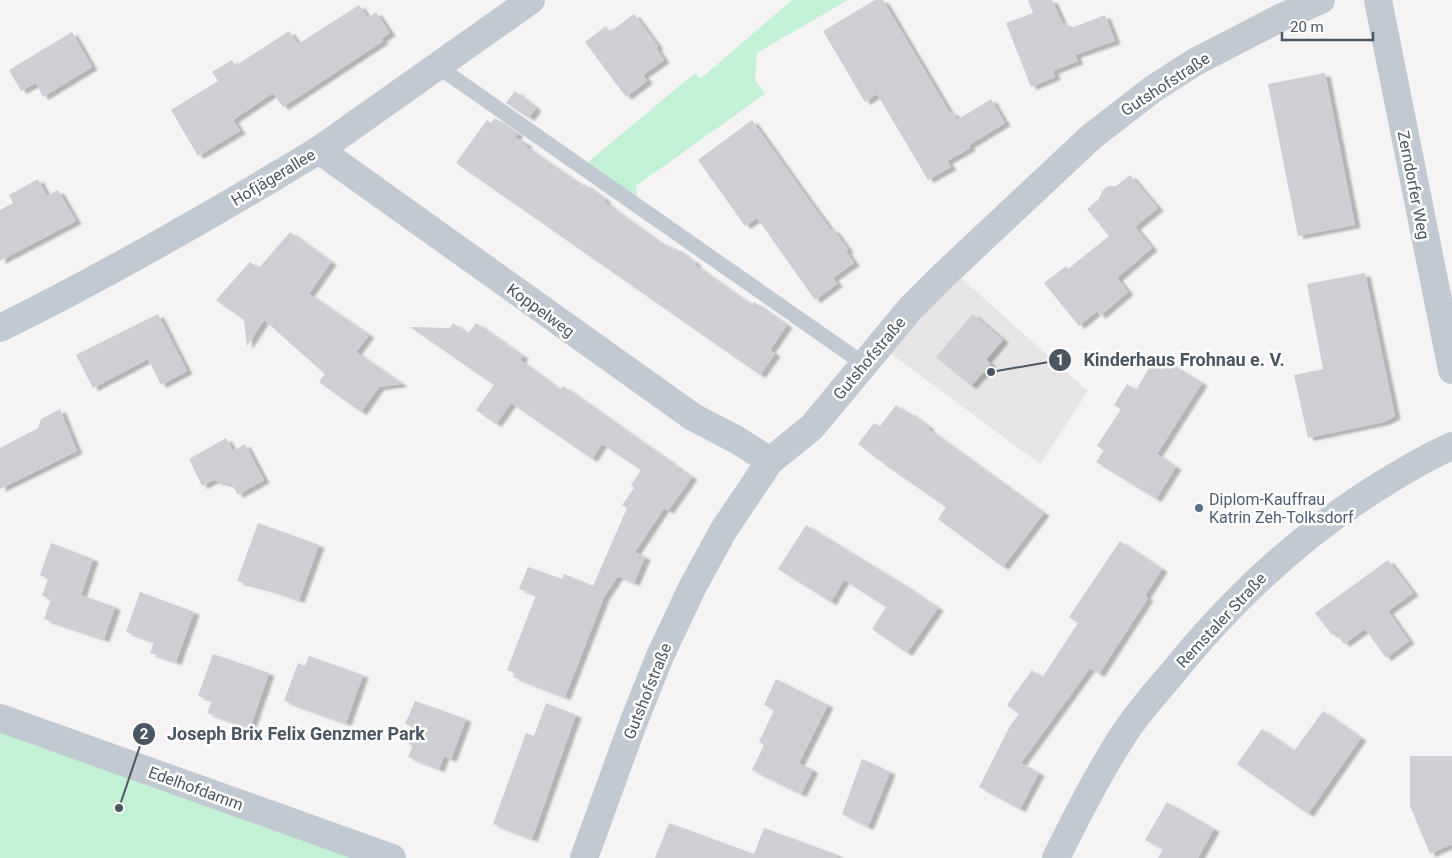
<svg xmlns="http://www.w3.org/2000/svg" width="1452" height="858" font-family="Roboto,sans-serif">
<defs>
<filter id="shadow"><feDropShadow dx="5.5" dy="3" stdDeviation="1" flood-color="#0004"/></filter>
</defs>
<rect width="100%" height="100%" fill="#f5f3f3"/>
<path fill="#e6e4e5" d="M 961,278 L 1088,391 L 1040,464 L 890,353 L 925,314 Z"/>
<path fill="#c3f1d5" d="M 792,0 L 815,0 L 817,1 L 818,0 L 848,0 L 757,53 L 755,80 L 765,94 L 636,186 L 637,197 L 588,162 L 695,73 L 700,79 Z
M 0,722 L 376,858 L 0,858 Z"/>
<path fill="#cdcfd5" filter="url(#shadow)" d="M 875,0 L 883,0 L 950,113 L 953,112 L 957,120 L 991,99 L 1005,123 L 969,145 L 970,148 L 947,161 L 951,167 L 928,180 L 877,94 L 865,102 L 823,31 Z
M 1028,0 L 1052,0 L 1063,24 L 1066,23 L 1069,29 L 1105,15 L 1115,41 L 1075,55 L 1078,61 L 1053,71 L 1055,77 L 1031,87 L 1006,23 L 1033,13 Z
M 359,5 L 368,18 L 376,12 L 390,33 L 381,39 L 383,41 L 283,107 L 273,93 L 233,120 L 240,131 L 198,156 L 171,110 L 218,81 L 212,72 L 232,60 L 235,66 L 289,31 L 298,44 Z
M 634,14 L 658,46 L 656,48 L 664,60 L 643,75 L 647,81 L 626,97 L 585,42 L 606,26 L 610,32 Z
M 72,32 L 92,67 L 43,97 L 36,83 L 21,91 L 9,70 Z
M 1325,73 L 1355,225 L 1298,236 L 1268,84 Z
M 515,91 L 536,108 L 529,118 L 506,103 Z
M 495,118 L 518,134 L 515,137 L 527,144 L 525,146 L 583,186 L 584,184 L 605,199 L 604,201 L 615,210 L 661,243 L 662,242 L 674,250 L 675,248 L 696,263 L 695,265 L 740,297 L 752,305 L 754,302 L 787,325 L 770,350 L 775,354 L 760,375 L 456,163 L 487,120 L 491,123 Z
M 752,120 L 811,203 L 831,230 L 833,229 L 848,249 L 846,251 L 854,263 L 833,278 L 837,284 L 815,300 L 757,218 L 745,226 L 698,160 Z
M 1130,175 L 1158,208 L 1135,227 L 1152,248 L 1117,278 L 1128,292 L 1100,316 L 1097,311 L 1079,326 L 1044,283 L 1066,266 L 1068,269 L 1109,236 L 1087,209 L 1099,199 L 1102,191 L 1108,186 L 1116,186 Z
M 38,179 L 47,196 L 58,190 L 76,221 L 0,261 L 0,210 L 13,203 L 9,195 Z
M 290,232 L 331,262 L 309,294 L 369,335 L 356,352 L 402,384 L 379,387 L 361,412 L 319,382 L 325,374 L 264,320 L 247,346 L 244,320 L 216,300 L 250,262 L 259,268 Z
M 1365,273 L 1395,416 L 1384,422 L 1308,438 L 1294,375 L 1323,369 L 1307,284 Z
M 158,314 L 187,371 L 161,385 L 148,359 L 93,388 L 76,355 Z
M 973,314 L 1003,340 L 986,360 L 991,364 L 971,386 L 936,357 Z
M 453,323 L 468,334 L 476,323 L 523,356 L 520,360 L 560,390 L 563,386 L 692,477 L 668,511 L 664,508 L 635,552 L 645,557 L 634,583 L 618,576 L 604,597 L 565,697 L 513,677 L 515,673 L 507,670 L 536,595 L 519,589 L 528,567 L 562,579 L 564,574 L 593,586 L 627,508 L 622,505 L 634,488 L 631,485 L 641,470 L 602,444 L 592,459 L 511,403 L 496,424 L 476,410 L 494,385 L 410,327 L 450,328 Z
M 1157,355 L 1202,383 L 1157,454 L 1176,467 L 1156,499 L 1096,462 L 1104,450 L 1097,446 L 1121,409 L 1114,405 L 1127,384 L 1136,390 Z
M 896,405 L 907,414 L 909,412 L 929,427 L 928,429 L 1044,513 L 1003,567 L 938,519 L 946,507 L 888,467 L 858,444 L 874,423 L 880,426 Z
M 60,409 L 77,451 L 0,489 L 0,448 L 38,428 L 41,419 Z
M 226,438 L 233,451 L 245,444 L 264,480 L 238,495 L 232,485 L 213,480 L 202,486 L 189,459 Z
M 258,523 L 319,545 L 299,600 L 271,590 L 237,581 Z
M 806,525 L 904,585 L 938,608 L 907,653 L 872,629 L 886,607 L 844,580 L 831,602 L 778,569 Z
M 1120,541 L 1162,569 L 1145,596 L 1148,598 L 1099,674 L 1090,668 L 1021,763 L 1039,773 L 1020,809 L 979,787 L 1010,726 L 1019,714 L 1007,705 L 1032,670 L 1042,678 L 1078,623 L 1069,617 Z
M 51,543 L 93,559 L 81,595 L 115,607 L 104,639 L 44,619 L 51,599 L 42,596 L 48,579 L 40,575 Z
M 1388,560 L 1413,593 L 1388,611 L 1409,641 L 1386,658 L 1365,629 L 1344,644 L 1335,632 L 1332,635 L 1315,613 Z
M 140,592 L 194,612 L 176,662 L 150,653 L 154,642 L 126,632 Z
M 213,654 L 269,673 L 250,728 L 207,713 L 212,701 L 198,696 Z
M 309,656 L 363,675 L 346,723 L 284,701 L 298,663 L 305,666 Z
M 776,679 L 828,705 L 799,763 L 813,770 L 801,794 L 752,770 L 764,745 L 759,742 L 774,710 L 764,705 Z
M 415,701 L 466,719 L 451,759 L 444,756 L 439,769 L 408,757 L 413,745 L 405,742 L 411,726 L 405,724 Z
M 546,703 L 576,715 L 532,839 L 493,824 L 526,733 L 534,736 Z
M 1323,711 L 1361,738 L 1308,814 L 1237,764 L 1262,729 L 1294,751 Z
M 1410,756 L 1452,756 L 1452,844 L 1430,854 L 1410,806 Z
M 862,759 L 890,772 L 868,827 L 842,814 Z
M 1167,802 L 1214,829 L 1198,858 L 1158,858 L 1163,849 L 1145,840 Z
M 669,823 L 754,854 L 764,828 L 838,855 L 838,858 L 655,858 Z"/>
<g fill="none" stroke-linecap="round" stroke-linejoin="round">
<path stroke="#c1cad2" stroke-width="15" d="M 437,66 L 864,364"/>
<path stroke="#c1cad2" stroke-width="28" d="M 1378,0 L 1452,370
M 319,150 L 693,417 L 737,440 L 770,461
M 0,328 C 110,274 215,213 319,150 L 531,0
M 0,718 L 392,858
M 584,858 L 632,726 L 660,656 L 692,588 L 723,531 L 770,461 L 812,427 L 910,309 L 946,273 L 1091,137 L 1153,89 L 1195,62 L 1280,18 L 1321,0
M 1056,858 C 1075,820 1094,781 1117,745 C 1132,720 1151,698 1170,676 C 1231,600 1302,533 1386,482 C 1407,469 1429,456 1452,446"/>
</g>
<circle fill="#5c6f8a" stroke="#fff" stroke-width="2" cx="1199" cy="508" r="5"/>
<g text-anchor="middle" stroke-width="5" stroke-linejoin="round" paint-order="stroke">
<g font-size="16" fill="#4a5661" stroke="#fff">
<text transform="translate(1165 84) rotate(-33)" y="6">Gutshofstraße</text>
<text transform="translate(273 177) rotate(-31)" y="6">Hofjägerallee</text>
<text transform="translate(1414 185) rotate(79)" y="6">Zerndorfer Weg</text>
<text transform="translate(541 310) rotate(36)" y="6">Koppelweg</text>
<text transform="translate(869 358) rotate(-50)" y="6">Gutshofstraße</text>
<text transform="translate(1221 620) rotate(-47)" y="6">Remstaler Straße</text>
<text transform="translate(647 691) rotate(-68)" y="6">Gutshofstraße</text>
<text transform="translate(196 788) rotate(20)" y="6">Edelhofdamm</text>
</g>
<g font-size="16" fill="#4e5e75" stroke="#fff" text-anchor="start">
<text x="1209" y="505">Diplom-Kauffrau<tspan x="1209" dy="18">Katrin Zeh-Tolksdorf</tspan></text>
</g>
</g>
<path fill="none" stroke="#4a5661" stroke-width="2" d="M991 372L1060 360M119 808L144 734"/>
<g fill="#4a5661" stroke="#fff" stroke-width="2">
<circle cx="991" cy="372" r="5"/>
<circle cx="119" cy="808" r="5"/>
<circle cx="1060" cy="360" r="12"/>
<circle cx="144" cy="734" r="12"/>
</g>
<g font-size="15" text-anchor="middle" font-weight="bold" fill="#fff">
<text x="1060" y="365">1</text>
<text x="144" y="739">2</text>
</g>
<g font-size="18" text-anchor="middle" font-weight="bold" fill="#4a5661" stroke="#fff" stroke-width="5" stroke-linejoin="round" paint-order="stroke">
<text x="1184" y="366">Kinderhaus Frohnau e. V.</text>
<text x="296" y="740">Joseph Brix Felix Genzmer Park</text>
</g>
<path d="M1282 32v8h91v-8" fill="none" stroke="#4a5661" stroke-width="2.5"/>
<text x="1290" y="32" font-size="15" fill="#4a5661" stroke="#ffffff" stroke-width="4" paint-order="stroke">20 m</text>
</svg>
